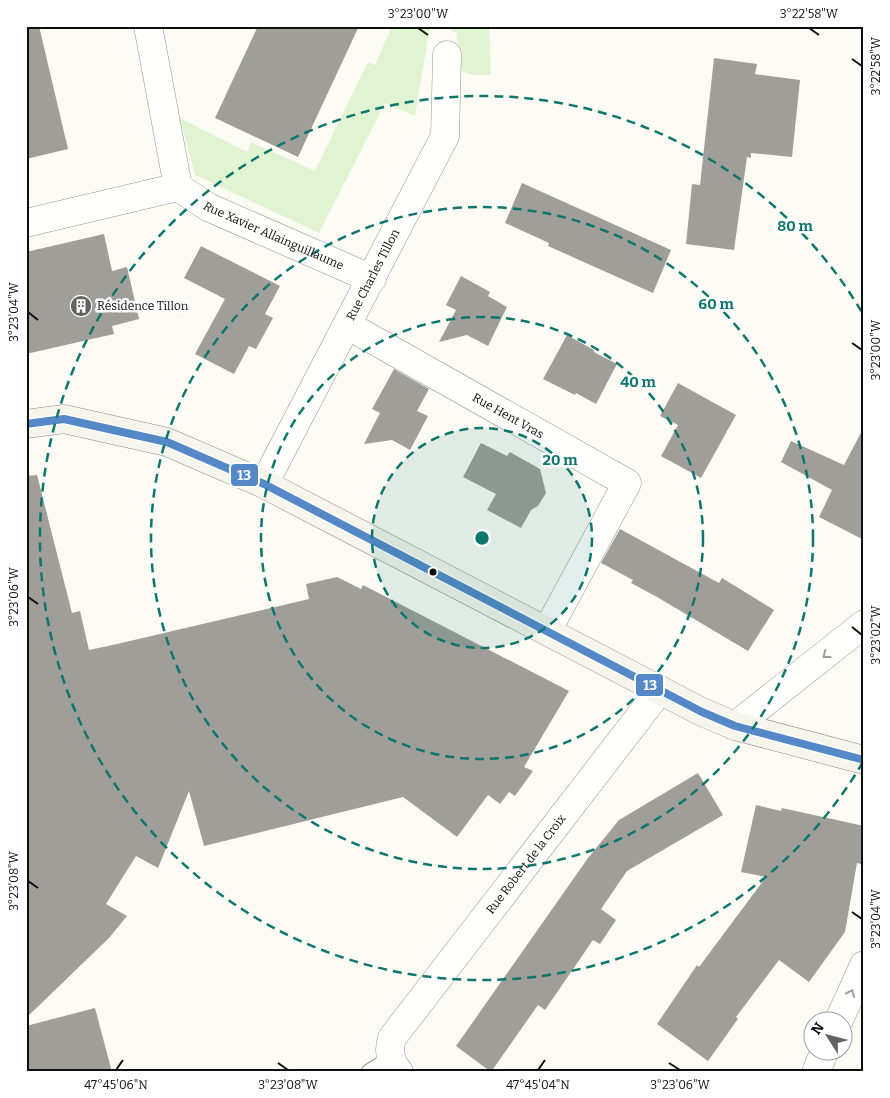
<svg xmlns="http://www.w3.org/2000/svg" width="890" height="1098" font-family="Bitter,serif">
<rect width="100%" height="100%" fill="#fcfcf4"/>
<path fill="#e0f4d2" d="M 392,26 L 430,26 L 415,116 L 385,103 L 319,233 L 195,175 L 180,118 L 247,152 L 251,142 L 315,171 L 368,62 L 375,65 Z
M 443,26 L 489,26 L 491,75 L 472,75 L 459,70 L 457,33 Z"/>
<path fill="#a09e99" d="M 26,26 L 39,26 L 68,149 L 26,159 Z
M 258,26 L 359,26 L 298,157 L 215,118 Z
M 714,58 L 757,64 L 755,74 L 800,80 L 792,157 L 751,153 L 751,158 L 747,157 L 734,250 L 686,244 L 692,184 L 700,185 Z
M 522,183 L 671,250 L 653,293 L 548,246 L 549,243 L 505,223 Z
M 104,234 L 112,271 L 127,267 L 139,319 L 112,326 L 114,334 L 26,354 L 26,252 Z
M 201,246 L 280,286 L 265,314 L 273,318 L 256,349 L 249,346 L 234,374 L 195,354 L 225,299 L 184,278 Z
M 461,276 L 490,292 L 488,296 L 507,307 L 488,346 L 467,335 L 439,342 L 456,310 L 446,305 Z
M 567,335 L 594,350 L 594,352 L 617,364 L 596,404 L 576,393 L 575,395 L 543,379 Z
M 394,369 L 429,389 L 417,411 L 428,416 L 410,450 L 392,440 L 364,444 L 380,413 L 372,409 Z
M 678,383 L 736,415 L 701,478 L 661,456 L 678,425 L 660,416 Z
M 864,427 L 864,540 L 819,517 L 832,490 L 781,462 L 791,441 L 844,465 Z
M 481,443 L 507,456 L 510,452 L 540,469 L 546,493 L 538,506 L 531,510 L 521,528 L 487,510 L 496,494 L 463,477 Z
M 37,475 L 72,613 L 80,611 L 89,650 L 117,644 L 309,599 L 306,584 L 337,577 L 361,589 L 363,585 L 569,691 L 524,767 L 533,771 L 515,796 L 509,792 L 500,804 L 488,795 L 457,837 L 403,797 L 204,846 L 189,791 L 158,868 L 136,856 L 106,904 L 127,916 L 109,938 L 26,1018 L 26,790 L 28,787 L 26,778 L 26,476 Z
M 620,529 L 719,583 L 722,578 L 774,610 L 748,651 L 657,597 L 631,583 L 633,580 L 601,563 Z
M 698,773 L 723,815 L 627,871 L 601,909 L 616,920 L 600,944 L 593,940 L 545,1010 L 538,1005 L 491,1072 L 456,1046 L 588,858 L 619,820 Z
M 756,805 L 781,811 L 782,808 L 864,826 L 864,865 L 857,863 L 845,932 L 809,982 L 779,960 L 736,1017 L 738,1019 L 708,1061 L 657,1024 L 697,965 L 699,967 L 766,877 L 741,872 Z
M 95,1008 L 112,1072 L 26,1072 L 26,1026 Z"/>
<g fill="none" stroke-linecap="round" stroke-linejoin="round">
<g stroke="#969692" stroke-width="17">
<path id="lane" d="M 369,1072 L 391,1058"/>
</g>
<g stroke="#969692" stroke-width="29">
<g id="street">
<path d="M 148,26 L 178,187"/>
<path id="s1" d="M 26,223 L 178,187 L 208,207 L 372,279"/>
<path id="s2" d="M 347,325 L 627,483 L 547,631"/>
<path id="s3" d="M 264,484 L 445,136 L 447,55"/>
<path d="M 735,726 L 864,624"/>
<path d="M 839,1020 L 864,965"/>
<path id="s4" d="M 399,1072 C 390,1062 388,1051 392,1038 L 660,690"/>
<path d="M 816,1072 L 825,1050"/>
</g>
</g>
<g stroke="#8c8c89" stroke-width="29">
<path id="secondary" d="M 26,424 L 64,419 L 167,442 L 264,484 L 702,712 L 735,726 L 864,760"/>
</g>
<use href="#lane" stroke="#fffffd" stroke-width="15"/>
<use href="#street" stroke="#fffffd" stroke-width="28"/>
<use href="#secondary" stroke="#f5f5eb" stroke-width="28"/>
<g stroke="#fff" stroke-width="11">
<path id="bus-1" d="M 26,424 L 64,419 L 167,442 L 264,484 L 702,712 L 735,726 L 864,760"/>
</g>
<use href="#bus-1" stroke="#5488c7" stroke-width="8"/>
</g>
<defs><path id="oneway-chevron" d="M-2-3.5L2.5 0L-2 3.5" fill="none" stroke-width="1.6" stroke-linecap="round" stroke-linejoin="round" transform="scale(1.25)"/></defs>
<g stroke="#9f9f9e">
<use href="#oneway-chevron" transform="translate(826 655) rotate(142)"/>
<use href="#oneway-chevron" transform="translate(851 993) rotate(-66)"/>
</g>
<path fill="none" stroke="#0f0f0f" stroke-width="2" d="M 418,28 L 428,35M 809,28 L 819,35M 852,59 L 862,66M 28,312 L 38,320M 852,343 L 862,350M 28,597 L 38,604M 852,627 L 862,635M 28,881 L 38,888M 852,912 L 862,919M 278,1063 L 288,1070M 669,1063 L 680,1070M 116,1070 L 123,1060M 538,1070 L 545,1060"/>
<circle cx="482" cy="538" r="110" fill="#0f766e" fill-opacity=".12"/>
<g fill="none" stroke="#0f766e" stroke-width="2.5" stroke-dasharray="9 6">
<circle cx="482" cy="538" r="110"/>
<circle cx="482" cy="538" r="221"/>
<circle cx="482" cy="538" r="331"/>
<path d="M863 762A442 442 0 1 1 863 314"/>
</g>
<defs>
<g id="building-disc" transform="scale(1.125)"><circle r="9.5" fill="#62625f" stroke="#fff"/><path d="M-4-6H4V6H1V3H-1V6H-4ZM-2.5-4.3h1.7v1.8h-1.7ZM.8-4.3h1.7v1.8H.8ZM-2.5-1h1.7V.8h-1.7ZM.8-1h1.7V.8H.8Z" fill="#fff"/></g>
</defs>
<g fill-rule="evenodd">
<use href="#building-disc" x="81" y="306"/>
</g>
<circle fill="#0f0f0f" stroke="#fff" stroke-width="2" cx="433" cy="572" r="4.5"/>
<g text-anchor="middle" stroke-width="5" stroke-linejoin="round" paint-order="stroke">
<g font-size="12" fill="#0f0f0f" stroke="#fff">
<text dy="4" stroke="none"><textPath href="#s1" startOffset="264">Rue Xavier Allainguillaume</textPath></text>
<text dy="4" stroke="none"><textPath href="#s3" startOffset="236">Rue Charles Tillon</textPath></text>
<text dy="4" stroke="none"><textPath href="#s2" startOffset="185">Rue Hent Vras</textPath></text>
<text dy="4" stroke="none"><textPath href="#s4" startOffset="256">Rue Robert de la Croix</textPath></text>
</g>
<g font-size="12" fill="#0f0f0f" stroke="#fff" text-anchor="start">
<text x="97" y="310">Résidence Tillon</text>
</g>
</g>
<circle cx="482" cy="538" r="8" fill="#0f766e" stroke="#fff" stroke-width="2.5"/>
<g font-size="15" text-anchor="middle" font-weight="bold" fill="#0f766e" stroke="#fff" stroke-width="5" stroke-linejoin="round" paint-order="stroke">
<text x="795" y="231">80 m</text>
<text x="716" y="309">60 m</text>
<text x="638" y="387">40 m</text>
<text x="560" y="465">20 m</text>
</g>
<g stroke="#fff" stroke-width="2">
<rect x="230" y="463" width="29" height="24" rx="5" fill="#5488c7"/>
<rect x="635" y="673" width="29" height="24" rx="5" fill="#5488c7"/>
</g>
<g font-size="14" text-anchor="middle" font-weight="bold" fill="#fff">
<text x="244" y="480">13</text>
<text x="650" y="690">13</text>
</g>
<rect width="890" height="1098" fill="none" stroke="#ffffff" stroke-width="55"/>
<g transform="translate(828 1036) rotate(306)"><circle r="24" fill="#ffffff" stroke="#9f9f9f"/>
<path d="M0-4L9 19L0 12L-9 19Z" fill="#62625f"/>
<text y="-8" font-size="14" font-weight="bold" text-anchor="middle" fill="#0f0f0f">N</text>
</g>
<rect x="28" y="28" width="834" height="1042" fill="none" stroke="#0f0f0f" stroke-width="2"/>
<g font-size="12" text-anchor="middle" fill="#0f0f0f">
<text x="418" y="18">3°23'00"W</text>
<text x="809" y="18">3°22'58"W</text>
<text transform="translate(876 66) rotate(-90)" y="4">3°22'58"W</text>
<text transform="translate(14 312) rotate(-90)" y="4">3°23'04"W</text>
<text transform="translate(876 350) rotate(-90)" y="4">3°23'00"W</text>
<text transform="translate(14 597) rotate(-90)" y="4">3°23'06"W</text>
<text transform="translate(876 635) rotate(-90)" y="4">3°23'02"W</text>
<text transform="translate(14 881) rotate(-90)" y="4">3°23'08"W</text>
<text transform="translate(876 919) rotate(-90)" y="4">3°23'04"W</text>
<text x="116" y="1089">47°45'06"N</text>
<text x="288" y="1089">3°23'08"W</text>
<text x="538" y="1089">47°45'04"N</text>
<text x="680" y="1089">3°23'06"W</text>
</g>
</svg>
